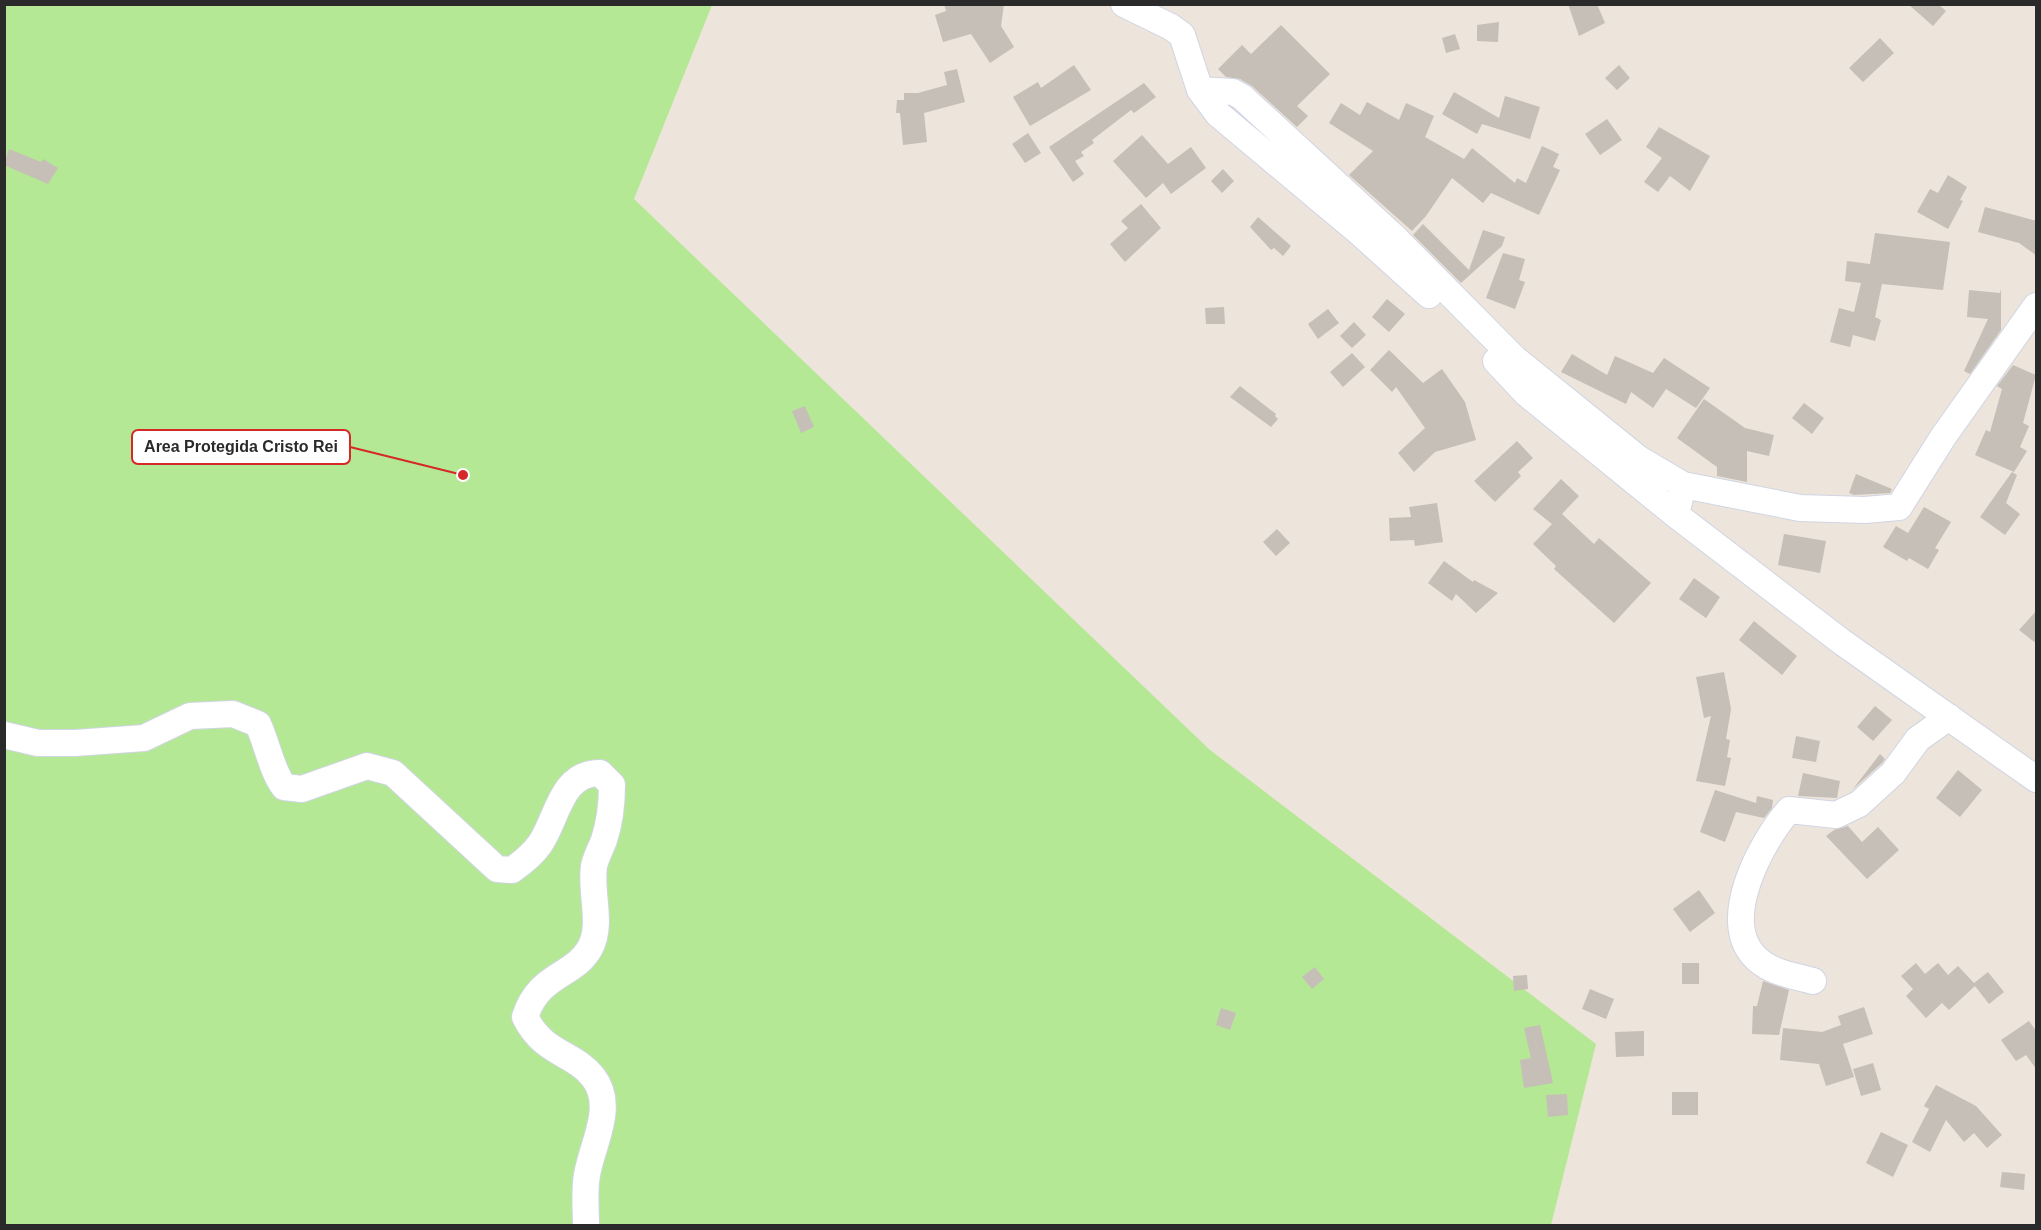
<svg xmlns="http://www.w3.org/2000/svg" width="2041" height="1230" font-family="Helvetica,sans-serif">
<rect width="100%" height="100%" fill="#ede4db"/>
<path fill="#b5e894" d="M 5,5 L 712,5 L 634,199 L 1210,750 L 1596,1044 L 1551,1225 L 5,1226 Z"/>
<path fill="#c5bfb7" d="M 944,4 L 1004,4 L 1001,26 L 1014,47 L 990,63 L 971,34 L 943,42 L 935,15 L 946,11 Z
M 1568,4 L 1597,4 L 1605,23 L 1579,36 Z
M 1908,4 L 1938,4 L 1946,11 L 1933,26 Z
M 1499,22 L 1498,42 L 1477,41 L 1477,25 Z
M 1281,25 L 1330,74 L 1297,106 L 1308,116 L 1297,127 L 1252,86 L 1240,79 L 1226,77 L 1218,69 L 1242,45 L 1251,54 Z
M 1455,34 L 1460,49 L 1446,53 L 1442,38 Z
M 1880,38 L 1894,53 L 1863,82 L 1849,68 Z
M 1074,65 L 1091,90 L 1030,126 L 1013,97 L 1038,82 L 1041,88 Z
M 1619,65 L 1630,78 L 1617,90 L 1605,78 Z
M 957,69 L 965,102 L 924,113 L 927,142 L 903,145 L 900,113 L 896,113 L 897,100 L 904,100 L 904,93 L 918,93 L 947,85 L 944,72 Z
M 1144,83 L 1156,97 L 1134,113 L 1131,110 L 1092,140 L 1094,143 L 1081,152 L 1084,156 L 1075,161 L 1084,174 L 1073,182 L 1049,147 Z
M 1454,92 L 1499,118 L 1505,96 L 1540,107 L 1530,139 L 1482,124 L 1477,134 L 1442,114 Z
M 1367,102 L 1399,120 L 1406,103 L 1434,116 L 1425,137 L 1464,159 L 1472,148 L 1515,183 L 1517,178 L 1526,183 L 1542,146 L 1559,154 L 1553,167 L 1560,170 L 1539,215 L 1491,193 L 1483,203 L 1452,178 L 1426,216 L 1412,231 L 1349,175 L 1373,151 L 1329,123 L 1341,103 L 1360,115 Z
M 1607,119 L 1622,140 L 1600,155 L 1585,134 Z
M 1659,127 L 1710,156 L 1690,191 L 1670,176 L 1658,192 L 1644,182 L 1662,158 L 1646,147 Z
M 1028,133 L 1041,153 L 1025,163 L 1012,144 Z
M 1142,135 L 1168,164 L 1191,147 L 1206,168 L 1171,194 L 1163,183 L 1146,198 L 1113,161 Z
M 9,149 L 41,162 L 43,159 L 58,168 L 48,184 L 4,165 Z
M 1223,169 L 1234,181 L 1222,193 L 1211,181 Z
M 1948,175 L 1967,187 L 1960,200 L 1963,201 L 1948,229 L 1917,212 L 1930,189 L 1938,193 Z
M 1141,204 L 1161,228 L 1125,262 L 1110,244 L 1128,228 L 1121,221 Z
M 1985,207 L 2037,221 L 2037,256 L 2019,243 L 1978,232 Z
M 1258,217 L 1291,246 L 1283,256 L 1274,248 L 1271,250 L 1250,227 Z
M 1423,224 L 1469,270 L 1483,230 L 1505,237 L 1502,246 L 1461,283 L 1413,235 Z
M 1875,233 L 1950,242 L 1943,290 L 1882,284 L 1875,317 L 1881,320 L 1875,341 L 1853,335 L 1850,347 L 1830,342 L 1839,308 L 1854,312 L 1861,283 L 1845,281 L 1847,261 L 1870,264 Z
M 1503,253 L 1525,259 L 1519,280 L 1525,282 L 1515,309 L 1486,298 Z
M 2001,289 L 2001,330 L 1970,374 L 1964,371 L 1988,319 L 1967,317 L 1969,290 L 2000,293 Z
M 1387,299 L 1405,314 L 1389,332 L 1372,317 Z
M 1224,307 L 1225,324 L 1206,324 L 1205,308 Z
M 1328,309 L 1339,323 L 1318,339 L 1308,324 Z
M 1354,322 L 1366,335 L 1352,348 L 1340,336 Z
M 1389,350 L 1423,383 L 1442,369 L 1465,402 L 1476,440 L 1435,452 L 1414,472 L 1398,453 L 1425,428 L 1396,387 L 1392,392 L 1370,370 Z
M 1352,353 L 1365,367 L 1343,387 L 1330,372 Z
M 1572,354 L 1607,375 L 1615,356 L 1653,373 L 1664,358 L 1710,388 L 1696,408 L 1666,389 L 1653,408 L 1631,392 L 1626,404 L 1561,372 Z
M 2013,365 L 2036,375 L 2023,423 L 2029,426 L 2020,447 L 2027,451 L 2014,472 L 1975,455 L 1986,430 L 1990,432 L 2002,389 L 1997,386 Z
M 1240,386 L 1276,414 L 1275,416 L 1278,419 L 1271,427 L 1230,397 Z
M 1704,399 L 1745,428 L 1774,435 L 1769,456 L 1747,451 L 1747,482 L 1717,476 L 1717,467 L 1677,438 Z
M 1804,403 L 1824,418 L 1812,434 L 1792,418 Z
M 805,406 L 814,427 L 801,433 L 792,411 Z
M 1517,441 L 1533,458 L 1518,472 L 1521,476 L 1495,502 L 1474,481 Z
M 2012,472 L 2017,475 L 2006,503 L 2020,514 L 2005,535 L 1980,517 Z
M 1856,474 L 1892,489 L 1890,493 L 1854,495 L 1849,493 Z
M 1561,479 L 1579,496 L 1562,514 L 1594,544 L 1599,538 L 1651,583 L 1614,623 L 1554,569 L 1556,566 L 1533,544 L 1552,524 L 1533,509 Z
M 1437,503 L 1443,542 L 1415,546 L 1414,540 L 1390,541 L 1389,518 L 1411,517 L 1409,507 Z
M 1924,507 L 1951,522 L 1935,548 L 1939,550 L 1928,569 L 1909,558 L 1907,561 L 1883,547 L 1896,526 L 1908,533 Z
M 1277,529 L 1290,543 L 1276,556 L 1263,542 Z
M 1784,534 L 1826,541 L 1820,573 L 1778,565 Z
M 1444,561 L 1473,582 L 1474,580 L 1498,593 L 1476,613 L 1456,594 L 1452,601 L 1428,583 Z
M 1694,578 L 1720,597 L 1706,618 L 1679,599 Z
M 2037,610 L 2037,644 L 2019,630 Z
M 1754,621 L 1797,656 L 1782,675 L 1739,640 Z
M 1724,672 L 1731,709 L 1726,739 L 1730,740 L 1727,757 L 1731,758 L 1725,786 L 1696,781 L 1711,716 L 1704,718 L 1696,677 Z
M 1875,706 L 1892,720 L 1873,741 L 1857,727 Z
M 1796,736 L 1820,741 L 1816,762 L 1792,758 Z
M 1880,754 L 1885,759 L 1882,763 L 1853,789 Z
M 1958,770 L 1982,790 L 1960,817 L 1936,798 Z
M 1803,773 L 1840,781 L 1837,798 L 1798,796 Z
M 1715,790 L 1756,803 L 1757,796 L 1773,800 L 1772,808 L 1764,818 L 1736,812 L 1725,842 L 1700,832 Z
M 1848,826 L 1862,842 L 1878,827 L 1899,850 L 1867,879 L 1826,836 L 1834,830 Z
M 1699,890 L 1715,913 L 1690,932 L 1673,909 Z
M 1682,963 L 1699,963 L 1699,984 L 1682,984 Z
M 1916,963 L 1925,974 L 1938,963 L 1948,975 L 1958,966 L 1974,983 L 1988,972 L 2004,992 L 1989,1004 L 1975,986 L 1949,1010 L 1942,1003 L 1926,1018 L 1906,996 L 1913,989 L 1901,976 Z
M 1315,967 L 1324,979 L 1312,989 L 1302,977 Z
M 1527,975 L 1528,989 L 1514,991 L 1513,976 Z
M 1763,981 L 1789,990 L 1779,1035 L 1752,1034 L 1753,1006 L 1757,1006 Z
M 1590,989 L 1614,999 L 1606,1019 L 1582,1009 Z
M 1864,1007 L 1873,1034 L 1843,1044 L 1854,1077 L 1826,1086 L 1819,1064 L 1780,1060 L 1783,1028 L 1822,1032 L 1841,1025 L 1838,1016 Z
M 1221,1008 L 1236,1013 L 1230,1030 L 1216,1025 Z
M 2029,1021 L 2037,1032 L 2037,1070 L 2026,1055 L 2016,1061 L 2001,1040 Z
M 1540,1025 L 1553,1083 L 1524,1088 L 1520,1060 L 1531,1058 L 1524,1028 Z
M 1644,1031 L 1644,1056 L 1616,1057 L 1615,1032 Z
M 1873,1063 L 1881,1090 L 1861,1096 L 1853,1069 Z
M 1936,1085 L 1976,1106 L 2002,1135 L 1987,1148 L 1974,1133 L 1964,1142 L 1946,1120 L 1930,1152 L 1912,1142 L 1929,1109 L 1924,1106 Z
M 1672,1092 L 1698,1092 L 1698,1115 L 1672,1115 Z
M 1567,1094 L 1568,1115 L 1548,1117 L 1546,1095 Z
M 1881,1132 L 1908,1145 L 1893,1177 L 1866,1163 Z
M 2002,1172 L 2025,1174 L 2024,1190 L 2000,1187 Z"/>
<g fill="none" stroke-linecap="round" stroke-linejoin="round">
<g stroke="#d0d5e4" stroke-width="28">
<path id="minor" d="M 1124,4 L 1171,27 L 1182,35 L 1200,90 L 1218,114 L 1359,232 L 1429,295
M 1200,90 L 1233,92 L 1242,97 L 1393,236 L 1515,359 L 1639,459 L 1683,485 L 1800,508 L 1865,510 L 1899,507 L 1943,437 L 2036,306
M 1496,361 L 1527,394 L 1676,515
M 1680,498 L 1676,515 L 1842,642 L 2036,779
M 4,735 L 38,743 L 75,743 L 144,738 L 190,716 L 233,714 L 258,724 C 268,746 271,769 284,787 L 302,789 L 367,766 L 393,773 L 497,869 L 512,870 C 522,863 533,854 540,844 C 558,818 560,773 600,773 L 612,785 C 612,804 610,822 604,840 C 601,848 596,857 594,866 C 590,893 603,924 590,948 C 574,977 539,973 525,1017 C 544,1055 572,1051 593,1077 C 616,1106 592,1144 587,1175 C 584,1191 586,1209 586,1226
M 1813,981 C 1795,976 1772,973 1757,959 C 1717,923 1761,842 1789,810 L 1836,815 L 1859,804 L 1893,773 L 1918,739 L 1949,717"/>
</g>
<use href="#minor" stroke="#fff" stroke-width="26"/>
</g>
<path fill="none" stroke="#d62828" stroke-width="2" d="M463 475L350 447"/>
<circle fill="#d62828" stroke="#fff" stroke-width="2" cx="463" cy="475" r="6"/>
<rect fill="#fff" stroke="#d62828" stroke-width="2" x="132" y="430" width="218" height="34" rx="6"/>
<g font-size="16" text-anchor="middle" font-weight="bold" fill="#2a2a2a">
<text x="241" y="452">Area Protegida Cristo Rei</text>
</g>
<rect width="2041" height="1230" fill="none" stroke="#2a2a2a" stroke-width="12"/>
</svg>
